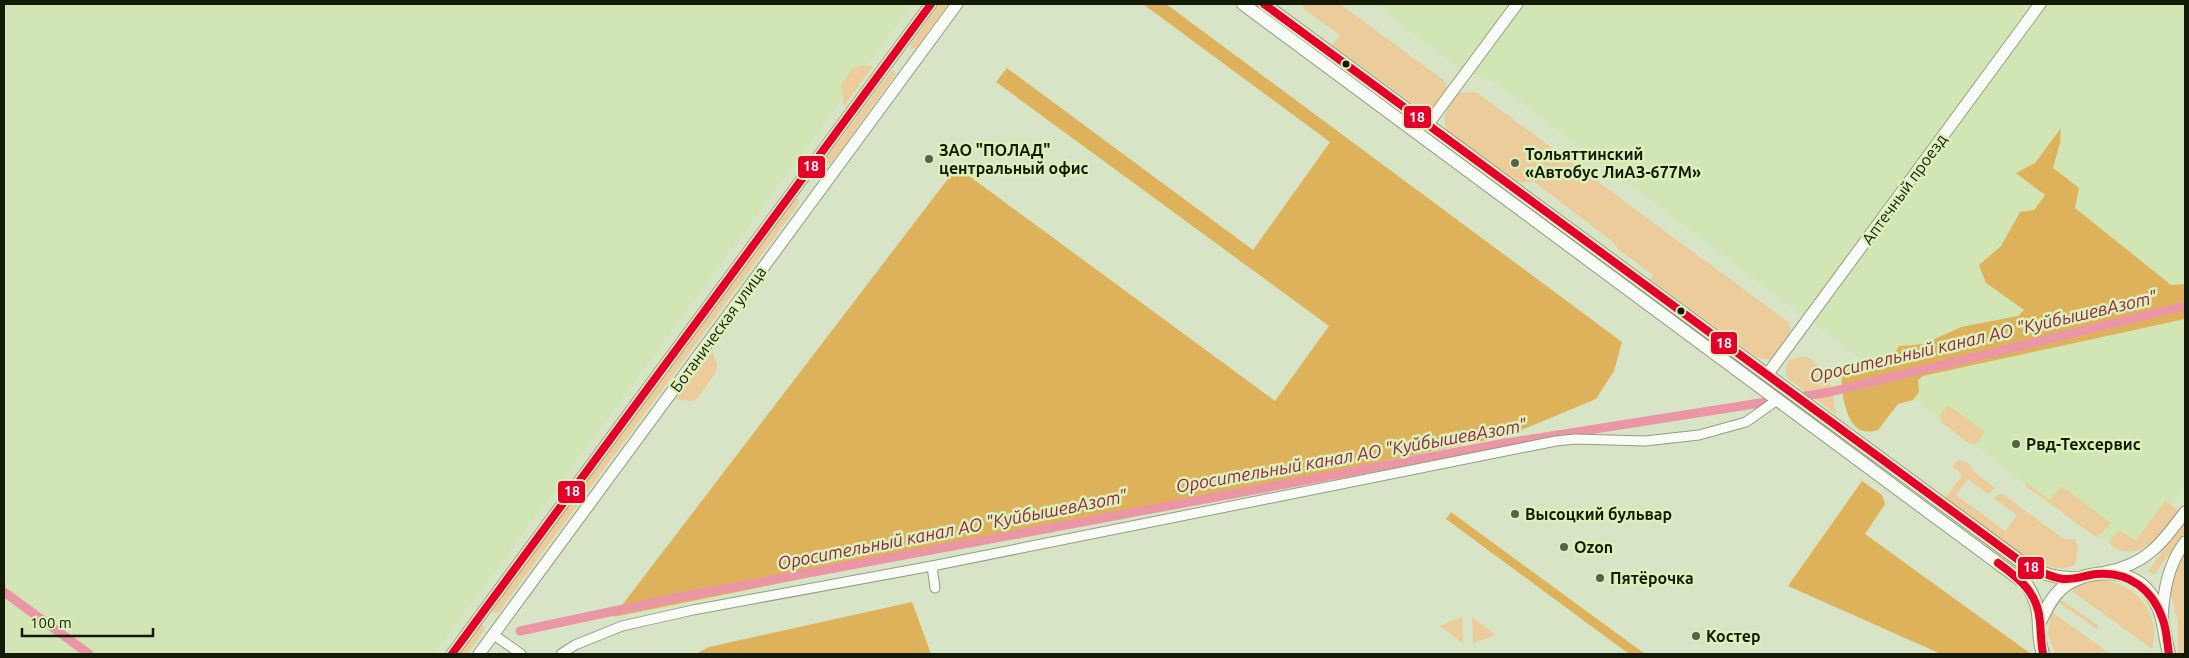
<svg xmlns="http://www.w3.org/2000/svg" width="2189" height="658" font-family="Ubuntu,sans-serif">
<rect width="100%" height="100%" fill="#d8e4c6"/>
<path fill="#d2e6b5" d="M 4,4 L 912,4 L 434,654 L 4,654 Z
M 1375,4 L 2185,4 L 2185,487 L 2139,549 L 2115,545 L 2094,536 L 1496,83 L 1460,69 Z"/>
<path fill="#eccc9a" d="M 940,4 L 948,4 L 916,48 L 911,49 L 911,44 Z
M 1303,4 L 1340,4 L 1442,79 L 1447,85 L 1447,89 L 1435,106 L 1422,107 L 1413,104 L 1332,45 L 1340,35 L 1304,9 Z
M 859,66 L 873,66 L 844,106 L 841,85 L 852,69 Z
M 892,70 L 895,71 L 895,75 L 830,165 L 825,165 L 824,161 Z
M 1473,92 L 1479,94 L 1788,322 C 1795,334 1783,353 1772,358 C 1767,361 1760,358 1756,357 L 1650,279 L 1653,275 L 1619,250 L 1613,242 L 1533,181 L 1521,183 L 1513,179 L 1447,131 C 1441,116 1448,104 1460,93 Z
M 797,199 L 799,202 L 798,205 L 498,613 L 492,613 L 491,606 C 594,472 695,337 793,200 Z
M 712,350 L 717,364 L 716,372 L 697,399 L 691,401 L 676,399 Z
M 1806,356 L 1829,374 L 1836,414 L 1787,378 L 1786,369 L 1789,360 Z
M 1948,405 L 1985,432 L 1976,444 L 1970,444 L 1941,422 L 1940,415 Z
M 1958,460 L 1969,463 L 1973,471 L 1995,488 L 1988,494 L 1968,479 L 1956,495 L 2005,531 L 2017,515 L 1993,498 L 2001,493 L 2065,540 L 2075,539 L 2078,550 L 2075,564 C 2048,586 1968,515 1945,498 L 1962,475 L 1953,466 Z
M 2025,482 L 2050,500 L 2061,486 L 2111,523 L 2100,535 L 2094,536 L 2026,486 Z
M 2165,501 L 2179,511 C 2164,532 2141,565 2111,546 L 2110,540 L 2119,530 L 2136,540 Z
M 2185,520 L 2185,532 L 2154,575 L 2148,571 Z
M 2185,549 L 2185,654 L 2178,654 L 2178,621 L 2170,593 L 2173,567 Z
M 2096,580 C 2134,581 2162,611 2152,649 L 2072,591 L 2078,586 Z
M 2060,599 L 2099,626 L 2097,629 L 2058,602 Z
M 2051,611 L 2110,654 L 2055,654 L 2048,634 Z
M 1462,617 L 1463,643 L 1439,626 Z
M 1472,617 L 1496,635 L 1473,643 Z
M 479,625 L 484,626 L 485,629 L 467,654 L 457,654 Z"/>
<path fill="#deb25a" d="M 1143,4 L 1166,4 L 1622,342 L 1614,371 L 1596,399 L 1507,436 L 613,617 L 957,167 L 1275,401 L 1329,326 L 996,82 L 1007,68 L 1253,250 L 1330,142 Z
M 2061,128 L 2060,143 L 2053,168 L 2079,188 L 2075,208 L 2171,285 L 2185,284 L 2185,319 L 1923,376 L 1918,380 L 1919,392 L 1913,400 L 1898,404 L 1878,430 C 1871,432 1862,433 1856,427 C 1844,416 1837,377 1845,364 L 1893,355 L 1899,346 L 1924,344 L 1961,327 L 2018,316 L 2024,310 L 1986,283 L 1979,265 L 2001,246 L 2020,212 L 2034,210 L 2045,195 L 2016,173 L 2035,163 Z
M 1862,481 L 1882,495 L 1885,504 L 1865,534 L 2031,654 L 1941,654 L 1788,586 Z
M 1451,512 L 1645,654 L 1629,654 L 1446,519 Z
M 912,602 L 931,654 L 696,654 L 709,647 Z"/>
<g fill="none" stroke-linecap="round" stroke-linejoin="round">
<path stroke="#eb96a4" stroke-width="9" d="M 4,592 L 89,654
M 520,631 L 675,598 L 1500,444 L 1830,392 L 2185,306"/>
<g stroke="#939b85" stroke-width="11">
<path id="street" d="M 932,566 L 935,588
M 494,635 L 521,654
M 561,654 L 575,645 L 622,626 L 693,610 L 932,566 L 1556,441 L 1575,439 L 1645,441 L 1699,435 L 1746,422 L 1777,400"/>
</g>
<g stroke="#939b85" stroke-width="13">
<path id="secondary" d="M 1428,124 L 1517,4
M 1767,375 L 2040,4
M 2106,572 C 2147,564 2162,543 2185,512
M 2162,617 C 2164,589 2168,565 2185,542
M 452,654 L 931,4
M 479,654 L 957,4"/>
</g>
<g stroke="#939b85" stroke-width="14">
<path id="primary" d="M 1243,4 L 2026,584 C 2046,613 2034,626 2043,654
M 1264,4 L 2024,564 C 2043,575 2059,579 2080,578
M 2040,622 C 2046,610 2051,598 2061,589 C 2084,569 2129,566 2149,592 C 2165,613 2163,631 2169,654"/>
</g>
<use href="#street" stroke="#f9fbf6" stroke-width="9"/>
<use href="#secondary" stroke="#f9fbf6" stroke-width="11"/>
<use href="#primary" stroke="#f9fbf6" stroke-width="12"/>
<g stroke="#dbf1b9" stroke-width="11">
<path id="bus-1" d="M 1264,4 L 2024,564 C 2036,570 2049,577 2063,579 C 2075,580 2086,575 2097,574 C 2129,571 2153,590 2163,620 C 2167,631 2167,643 2169,654
M 1998,563 C 2020,579 2038,593 2040,622 C 2041,633 2041,643 2043,654
M 452,654 L 931,4"/>
</g>
<use href="#bus-1" stroke="#e4002b" stroke-width="8"/>
</g>
<g fill="#131a06" stroke="#dbf1b9" stroke-width="2">
<circle cx="1346" cy="64" r="4.5"/>
<circle cx="1681" cy="311" r="4.5"/>
</g>
<g fill="#586149" stroke="#dbf1b9" stroke-width="2">
<circle cx="929" cy="159" r="5"/>
<circle cx="1515" cy="163" r="5"/>
<circle cx="2016" cy="444" r="5"/>
<circle cx="1515" cy="514" r="5"/>
<circle cx="1564" cy="547" r="5"/>
<circle cx="1600" cy="578" r="5"/>
<circle cx="1696" cy="636" r="5"/>
</g>
<g text-anchor="middle" stroke-width="5" stroke-linejoin="round" paint-order="stroke">
<g font-size="16" font-weight="bold" fill="#131a06" stroke="#dbf1b9" text-anchor="start">
<text x="939" y="156">ЗАО "ПОЛАД"<tspan x="939" dy="18">центральный офис</tspan></text>
<text x="1525" y="160">Тольяттинский<tspan x="1525" dy="18">«Автобус ЛиАЗ-677М»</tspan></text>
<text x="2026" y="450">Рвд-Техсервис</text>
<text x="1525" y="520">Высоцкий бульвар</text>
<text x="1574" y="553">Ozon</text>
<text x="1610" y="584">Пятёрочка</text>
<text x="1706" y="642">Костер</text>
</g>
<g font-size="16" fill="#131a06" stroke="#dbf1b9">
<text transform="translate(1904 189) rotate(-54)" y="6">Аптечный проезд</text>
<text transform="translate(718 329) rotate(-54)" y="6">Ботаническая улица</text>
</g>
<g font-size="18" font-style="italic" fill="#95234a" stroke="#dbf1b9">
<text transform="translate(1983 337) rotate(-13)" y="6">Оросительный канал АО "КуйбышевАзот"</text>
<text transform="translate(1351 456) rotate(-10)" y="6">Оросительный канал АО "КуйбышевАзот"</text>
<text transform="translate(952 530) rotate(-11)" y="6">Оросительный канал АО "КуйбышевАзот"</text>
</g>
</g>
<g stroke="#dbf1b9" stroke-width="2">
<rect x="1403" y="105" width="29" height="24" rx="5" fill="#e4002b"/>
<rect x="797" y="155" width="29" height="24" rx="5" fill="#e4002b"/>
<rect x="1710" y="331" width="28" height="24" rx="5" fill="#e4002b"/>
<rect x="557" y="480" width="29" height="24" rx="5" fill="#e4002b"/>
<rect x="2017" y="556" width="28" height="24" rx="5" fill="#e4002b"/>
</g>
<g font-size="14" text-anchor="middle" font-weight="bold" fill="#fff">
<text x="1417" y="122">18</text>
<text x="811" y="171">18</text>
<text x="1724" y="348">18</text>
<text x="572" y="496">18</text>
<text x="2031" y="572">18</text>
</g>
<rect width="2189" height="658" fill="none" stroke="#131a06" stroke-width="10"/>
<path d="M22 628v8h131v-8" fill="none" stroke="#131a06" stroke-width="2.5"/>
<text x="30" y="628" font-size="15" fill="#131a06" stroke="#dbf1b9" stroke-width="4" paint-order="stroke">100 m</text>
</svg>
